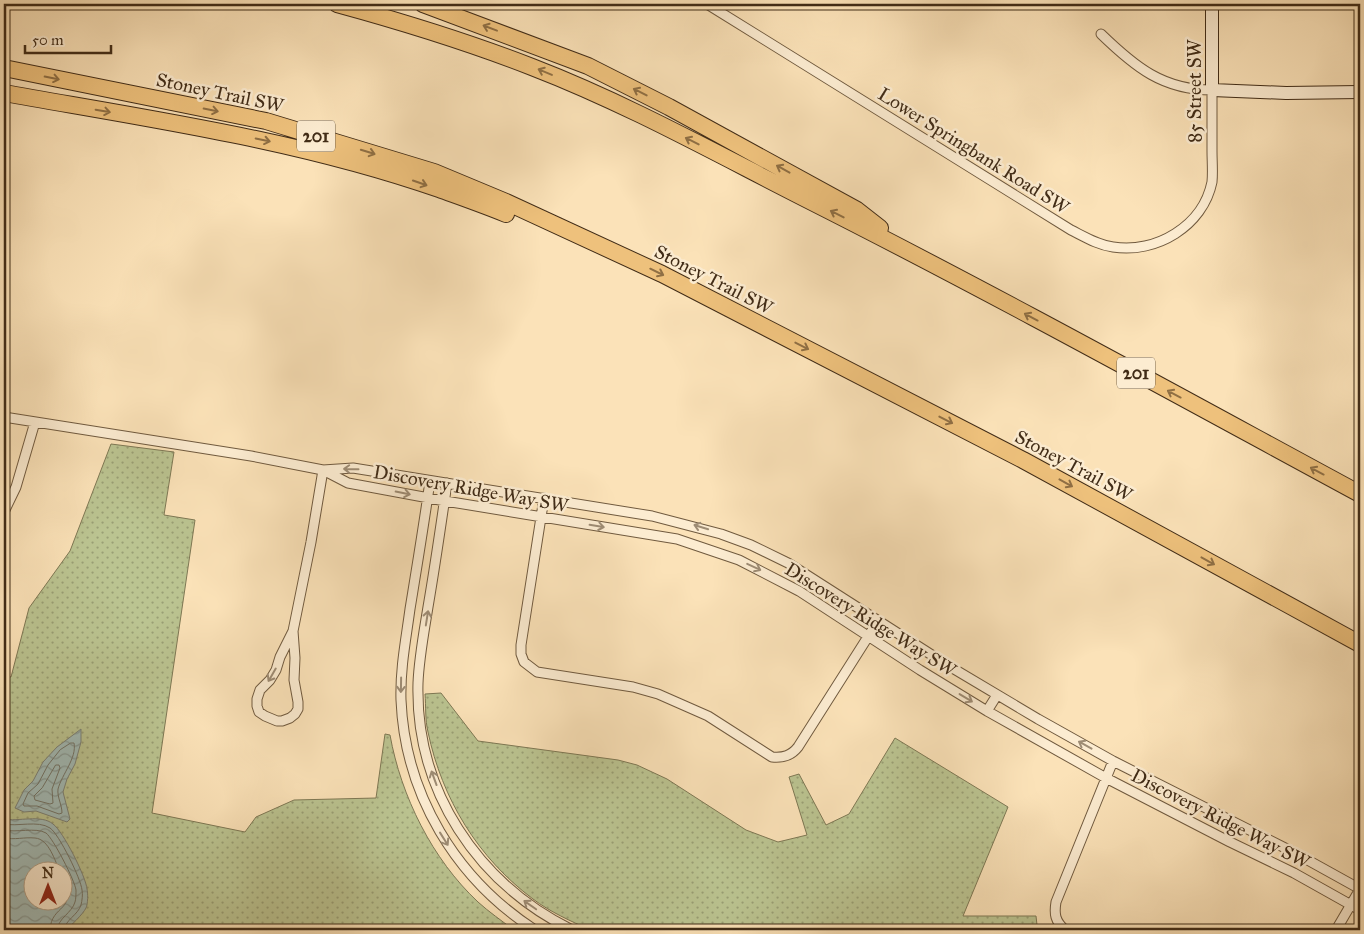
<svg xmlns="http://www.w3.org/2000/svg" width="1364" height="934" font-family="'IM FELL Great Primer',serif">
<defs>
<pattern id="park-dots" width="8" height="8" patternUnits="userSpaceOnUse" patternTransform="scale(1.25)"><rect width="8" height="8" fill="#bbc491"/><path d="M2 2h.1M6 6h.1" fill="none" stroke="#9a9f75" stroke-width="1.8" stroke-linecap="round"/></pattern>
<pattern id="water-waves" width="16" height="10" patternUnits="userSpaceOnUse" patternTransform="scale(1.25)"><rect width="16" height="10" fill="#a2bcb8"/><path d="M0 5q4-4 8 0t8 0" fill="none" stroke="#869995"/></pattern>
</defs>
<rect width="100%" height="100%" fill="#fbe2b8"/>
<filter id="stains"><feTurbulence type="fractalNoise" baseFrequency=".004" numOctaves="4"/><feColorMatrix values="0 0 0 0 .2 0 0 0 0 .09 0 0 0 0 .02 0 0 0 .5 -.17"/></filter>
<radialGradient id="worn" r=".72"><stop offset=".6" stop-color="#630" stop-opacity="0"/><stop offset="1" stop-color="#630" stop-opacity=".3"/></radialGradient>
<path fill="url(#park-dots)" stroke="#7e7854" fill-rule="evenodd" d="M 111,444 L 174,452 L 164,515 L 195,520 L 152,813 L 245,832 L 256,817 L 294,800 L 376,798 L 385,734 L 390,735 C 401,796 432,859 478,902 C 489,912 502,921 514,930 L 4,930 L 4,676 L 11,677 L 29,608 L 70,551 ZM 32,872 L 62,872 L 62,902 L 32,902 Z
M 441,693 L 478,741 L 618,760 L 637,765 L 667,779 L 746,830 L 778,842 L 807,835 L 789,777 L 799,774 L 826,825 L 849,814 L 895,738 L 1008,807 L 963,916 L 1036,916 L 1037,925 L 1001,930 L 590,930 C 571,921 550,912 533,899 C 478,858 442,799 428,732 C 425,720 426,706 425,694 Z"/>
<path fill="url(#water-waves)" stroke="#7b8278" fill-rule="evenodd" d="M 81,729 L 81,742 L 75,764 L 67,779 L 63,792 L 70,819 L 67,822 L 36,811 L 24,812 L 15,808 L 24,790 L 33,781 L 43,762 L 57,747 Z
M 4,819 C 18,822 41,814 53,824 C 63,831 86,877 87,889 C 88,893 88,904 86,908 C 83,914 70,927 65,930 L 4,930 ZM 32,872 L 62,872 L 62,902 L 32,902 Z"/>
<g fill="none" stroke-linecap="round" stroke-linejoin="round">
<path stroke="#727468" stroke-width="1" d="M 71,743 L 74,743 C 77,758 62,774 58,789 C 57,797 62,805 62,813 L 59,814 L 37,806 L 24,806 L 23,804 L 28,793 L 38,784 L 48,765 L 60,750 Z
M 56,765 L 59,765 L 60,768 L 52,789 L 53,803 L 50,804 L 35,800 L 34,796 L 42,788 Z
M 4,824 C 17,827 38,820 50,828 C 59,834 81,879 82,890 C 83,894 82,901 81,905 C 78,915 65,920 64,930
M 4,830 C 16,833 36,827 46,833 C 53,838 75,881 76,890 C 76,893 76,899 75,902 C 72,913 58,918 57,930
M 4,838 C 15,840 24,837 35,838 C 49,839 55,861 60,872
M 50,930 C 51,903 79,913 62,877"/>
<g stroke="#705a3f" stroke-width="11">
<path id="street" d="M 707,4 L 1071,230 C 1085,237 1098,245 1113,247 C 1156,254 1203,226 1212,182 C 1213,172 1212,161 1212,151 C 1212,131 1212,110 1212,90 C 1163,90 1135,67 1101,34
M 4,417 L 251,456 L 323,470 L 348,483 L 445,501 L 677,539 L 739,560 L 799,591 L 920,670 L 987,711 L 1106,778 L 1230,842 L 1294,873 L 1360,910
M 323,470 L 353,468 L 652,516 L 721,534 L 751,545 L 788,563 L 949,666 L 1038,719 L 1113,761 L 1295,853 L 1360,889 L 1336,930
M 430,481 C 424,524 417,566 410,609 C 406,639 400,669 401,700 C 405,795 456,879 535,930
M 447,483 C 441,525 435,566 428,607 C 424,632 419,658 418,683 C 415,790 477,883 572,930
M 544,498 L 521,645 L 521,654 L 524,662 L 537,672 L 633,687 L 658,694 L 708,716 L 772,757 C 783,758 791,756 798,747 L 878,621
M 4,512 L 16,487 L 35,422
M 293,631 L 295,658 L 294,680 L 298,702 L 298,709 L 295,714 L 290,718 L 282,721 L 277,721 L 265,716 L 259,712 L 257,706 L 257,699 L 260,690 L 270,680 L 276,670 L 280,657 L 293,631 L 311,542 L 323,470
M 987,711 L 997,695
M 1065,930 C 1055,921 1054,914 1056,902 L 1113,761"/>
</g>
<g stroke="#412c17" stroke-width="14">
<path id="secondary" d="M 1212,4 L 1212,90 L 1286,93 L 1360,92"/>
</g>
<g stroke="#412c17" stroke-width="18">
<path id="highway" d="M 337,4 C 403,22 468,42 532,67 C 628,104 719,155 810,201 C 996,295 1177,395 1360,494
M 423,4 L 588,66 L 669,107 L 857,210 L 880,228
M 4,68 L 266,121 L 434,172 L 506,202 L 662,274 L 1023,460 L 1360,644
M 4,93 C 150,119 298,140 439,189 C 461,197 484,205 506,214"/>
</g>
<use href="#street" stroke="#fcecd1" stroke-width="9"/>
<use href="#secondary" stroke="#fcecd1" stroke-width="12"/>
<use href="#highway" stroke="#eec17c" stroke-width="16"/>
</g>
<defs><path id="oneway-shaft" d="M-6 0H5M1.5-3L5.5 0L1.5 3" fill="none" stroke-width="1.6" stroke-linecap="round" stroke-linejoin="round" transform="scale(1.25)"/></defs>
<g stroke="#8f6f44">
<use href="#oneway-shaft" transform="translate(490 28) rotate(-159)"/>
<use href="#oneway-shaft" transform="translate(545 72) rotate(-157)"/>
<use href="#oneway-shaft" transform="translate(52 78) rotate(11)"/>
<use href="#oneway-shaft" transform="translate(640 92) rotate(-153)"/>
<use href="#oneway-shaft" transform="translate(211 110) rotate(11)"/>
<use href="#oneway-shaft" transform="translate(103 111) rotate(10)"/>
<use href="#oneway-shaft" transform="translate(263 140) rotate(12)"/>
<use href="#oneway-shaft" transform="translate(692 141) rotate(-153)"/>
<use href="#oneway-shaft" transform="translate(368 152) rotate(17)"/>
<use href="#oneway-shaft" transform="translate(783 169) rotate(-151)"/>
<use href="#oneway-shaft" transform="translate(420 183) rotate(19)"/>
<use href="#oneway-shaft" transform="translate(837 214) rotate(-153)"/>
<use href="#oneway-shaft" transform="translate(657 272) rotate(26)"/>
<use href="#oneway-shaft" transform="translate(1031 317) rotate(-152)"/>
<use href="#oneway-shaft" transform="translate(802 346) rotate(27)"/>
<use href="#oneway-shaft" transform="translate(1174 394) rotate(-152)"/>
<use href="#oneway-shaft" transform="translate(946 420) rotate(27)"/>
<use href="#oneway-shaft" transform="translate(1317 471) rotate(-152)"/>
<use href="#oneway-shaft" transform="translate(1066 483) rotate(29)"/>
<use href="#oneway-shaft" transform="translate(1208 561) rotate(29)"/>
</g>
<g stroke="#9e8c74">
<use href="#oneway-shaft" transform="translate(351 469) rotate(-179)"/>
<use href="#oneway-shaft" transform="translate(403 493) rotate(11)"/>
<use href="#oneway-shaft" transform="translate(597 526) rotate(9)"/>
<use href="#oneway-shaft" transform="translate(701 527) rotate(-163)"/>
<use href="#oneway-shaft" transform="translate(754 567) rotate(25)"/>
<use href="#oneway-shaft" transform="translate(427 618) rotate(-81)"/>
<use href="#oneway-shaft" transform="translate(272 675) rotate(120)"/>
<use href="#oneway-shaft" transform="translate(401 685) rotate(91)"/>
<use href="#oneway-shaft" transform="translate(966 698) rotate(31)"/>
<use href="#oneway-shaft" transform="translate(1085 745) rotate(-151)"/>
<use href="#oneway-shaft" transform="translate(434 778) rotate(-110)"/>
<use href="#oneway-shaft" transform="translate(444 839) rotate(58)"/>
<use href="#oneway-shaft" transform="translate(530 905) rotate(-145)"/>
</g>
<g text-anchor="middle" stroke-width="5" stroke-linejoin="round" paint-order="stroke">
<g fill="#fcecd1" stroke="#79664f" stroke-width="1">
<rect x="297" y="120.5" width="38" height="31" rx="4"/>
<rect x="1117" y="357.5" width="38" height="31" rx="4"/>
</g>
<g font-size="18" font-weight="bold" fill="#412c17">
<text x="316" y="142">201</text>
<text x="1136" y="379">201</text>
</g>
<g font-size="19" fill="#412c17" stroke="#fcecd1">
<text transform="translate(1194 91) rotate(-90)" y="7">85 Street SW</text>
<text transform="translate(220 92) rotate(12)" y="7">Stoney Trail SW</text>
<text transform="translate(974 150) rotate(32)" y="7">Lower Springbank Road SW</text>
<text transform="translate(714 279) rotate(27)" y="7">Stoney Trail SW</text>
<text transform="translate(1074 465) rotate(28)" y="7">Stoney Trail SW</text>
<text transform="translate(471 488) rotate(10)" y="7">Discovery Ridge Way SW</text>
<text transform="translate(871 619) rotate(32)" y="7">Discovery Ridge Way SW</text>
<text transform="translate(1221 818) rotate(27)" y="7">Discovery Ridge Way SW</text>
</g>
</g>
<rect width="1364" height="934" fill="none" stroke="#fbe2b8" stroke-width="20"/>
<rect x="5" y="5" width="1354" height="924" fill="none" stroke="#412c17" stroke-width="2.5"/>
<rect x="10" y="10" width="1344" height="914" fill="none" stroke="#412c17"/>
<g transform="translate(48 886)"><circle r="24" fill="#fcecd1" stroke="#b19f87"/>
<path d="M0-4L9 19L0 12L-9 19Z" fill="#8f2418"/>
<text y="-8" font-size="14" font-weight="bold" text-anchor="middle" fill="#412c17">N</text>
</g>
<path d="M25 45v8h86v-8" fill="none" stroke="#412c17" stroke-width="2.5"/>
<text x="32" y="45" font-size="15" fill="#412c17" stroke="#fcecd1" stroke-width="4" paint-order="stroke">50 m</text>
<rect width="100%" height="100%" filter="url(#stains)"/>
<rect width="100%" height="100%" fill="url(#worn)"/>
</svg>
